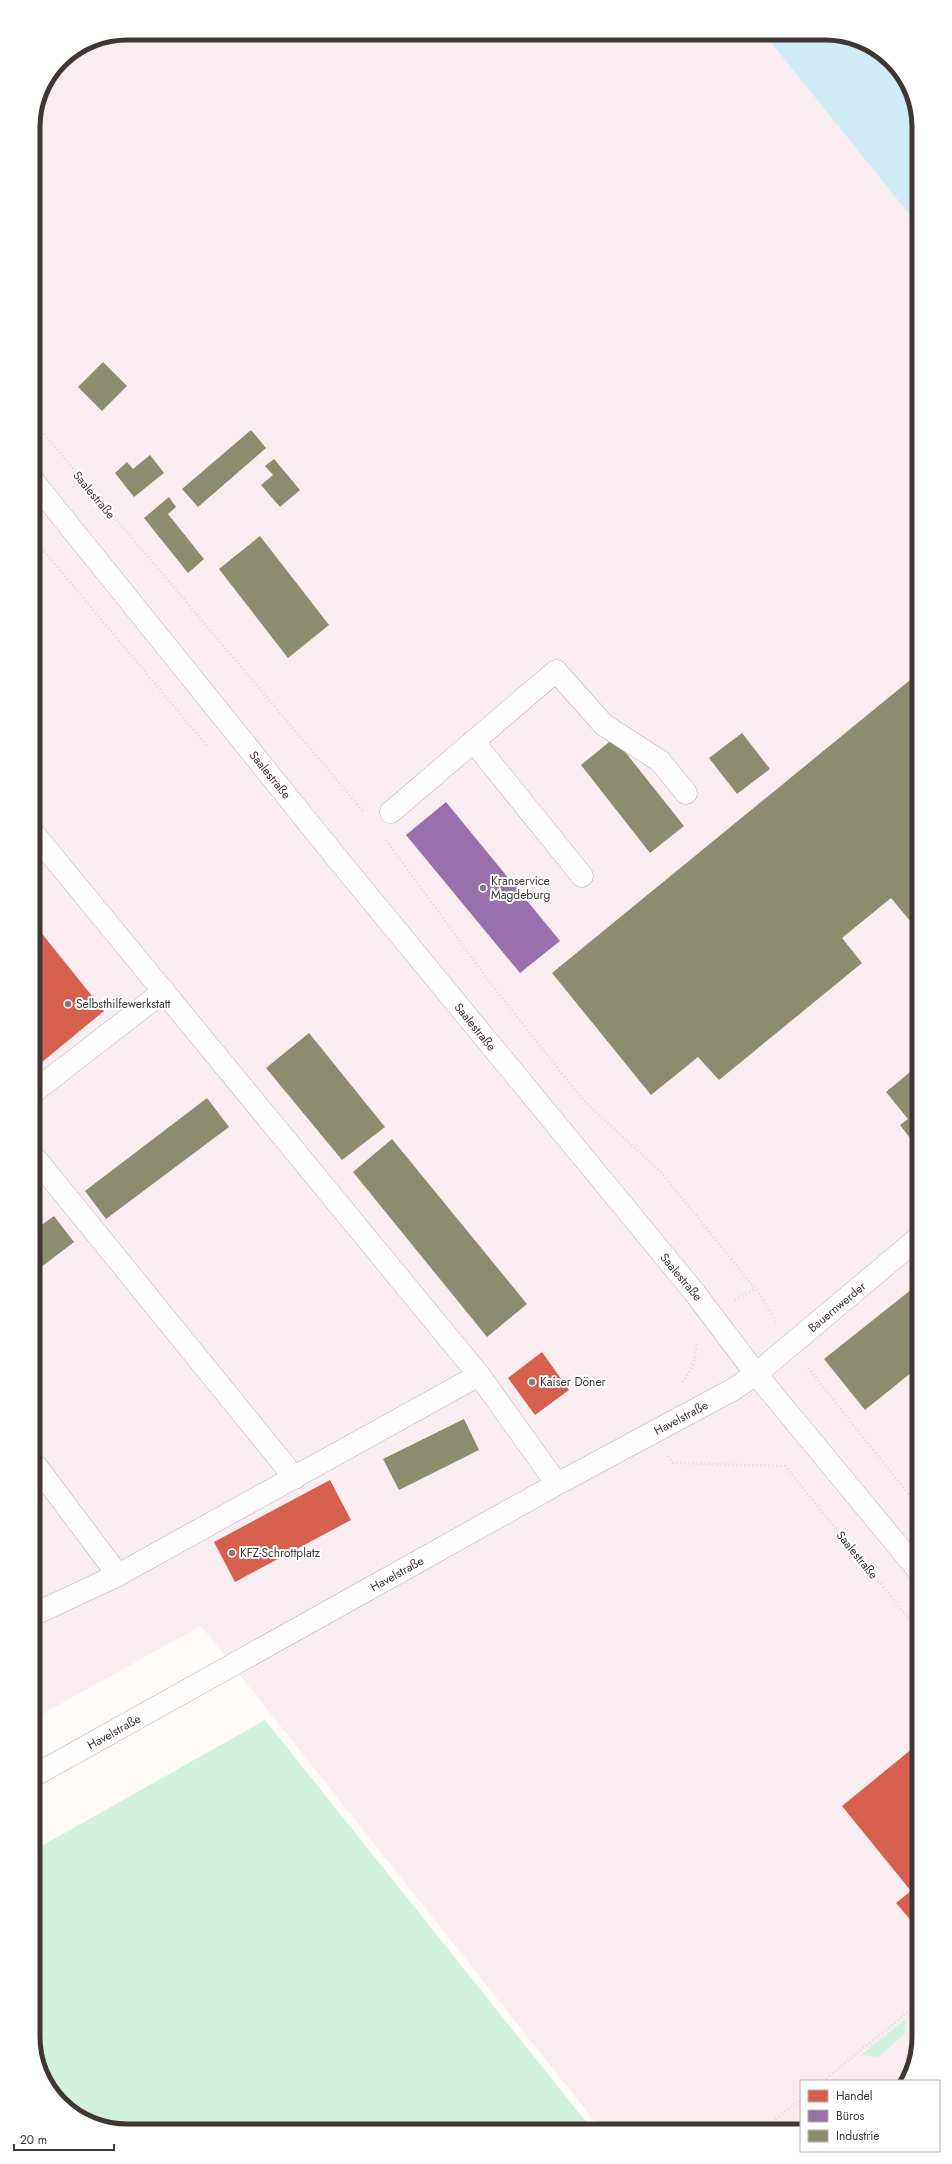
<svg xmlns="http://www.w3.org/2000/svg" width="952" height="2164" font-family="Jost,sans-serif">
<rect width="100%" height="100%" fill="#fdfaf8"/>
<path fill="#f9edf1" d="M 127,33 L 763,33 L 914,220 L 919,2037 L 909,2068 L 894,2081 L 801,2081 L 801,2126 L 600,2128 L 201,1626 L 37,1717 L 33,121 L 40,91 L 61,60 L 91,40 Z"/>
<path fill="#d1f2de" d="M 265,1720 L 591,2128 L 121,2131 L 70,2111 L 38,2067 L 38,1848 Z
M 907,2018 L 904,2035 L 878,2057 L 861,2055 Z"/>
<path fill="#d0edf6" d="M 763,33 L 831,33 L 882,52 L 914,97 L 914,220 Z"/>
<path fill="#d6604d" d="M 35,925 L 104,1011 L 36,1067 L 35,985 Z
M 542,1352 L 569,1390 L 535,1415 L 508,1378 Z
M 330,1480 L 351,1520 L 235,1582 L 214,1542 Z
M 918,1744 L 919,1930 L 896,1903 L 911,1891 L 842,1806 Z"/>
<path fill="#9970ab" d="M 446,802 L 560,941 L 520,973 L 406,835 Z"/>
<path fill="#8c8c6e" d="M 103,362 L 127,386 L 102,411 L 78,387 Z
M 251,430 L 266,448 L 198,507 L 182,489 Z
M 150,455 L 164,473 L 134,497 L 115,473 L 127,462 L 133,469 Z
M 274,459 L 300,490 L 280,507 L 261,485 L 273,475 L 265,466 Z
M 169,497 L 176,507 L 168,514 L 204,559 L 188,573 L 144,518 Z
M 260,536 L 329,625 L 288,658 L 219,569 Z
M 915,676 L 916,928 L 891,898 L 842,938 L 862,963 L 719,1080 L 698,1057 L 651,1095 L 552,973 Z
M 742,733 L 770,769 L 737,794 L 709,758 Z
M 614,738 L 684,826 L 650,853 L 581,765 Z
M 309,1033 L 385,1127 L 342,1160 L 266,1068 Z
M 916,1067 L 917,1133 L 910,1138 L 900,1125 L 908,1119 L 886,1092 Z
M 207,1098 L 229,1127 L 106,1219 L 85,1191 Z
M 392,1139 L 527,1304 L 487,1337 L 353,1172 Z
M 54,1216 L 74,1242 L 36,1271 L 36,1229 Z
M 917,1285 L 917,1368 L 865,1410 L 824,1359 Z
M 464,1419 L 479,1450 L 399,1490 L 383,1459 Z"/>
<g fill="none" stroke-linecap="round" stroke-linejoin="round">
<g stroke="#b6b0ad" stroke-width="23">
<path id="minor" d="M 473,741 L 582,876
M 391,812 L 556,671 L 604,725 L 660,761 L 686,793
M 35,835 L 479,1375 L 557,1484
M 36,1090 L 164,991
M 36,1159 L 295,1478
M 37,1467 L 118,1575
M 37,1613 L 118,1575 L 479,1375
M 37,1774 L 557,1484 L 734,1389 L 756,1374 L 917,1239"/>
</g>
<g stroke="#b6b0ad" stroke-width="23">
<path id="major" d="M 34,482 L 336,857 L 695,1293 L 756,1374 L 918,1570"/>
</g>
<path stroke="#dad9d8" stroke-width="2.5" stroke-dasharray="1 3" stroke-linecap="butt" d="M 34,422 L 363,811
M 34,539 L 208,747
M 386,840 L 491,984 L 584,1101 L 660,1171 L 761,1296 L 776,1321
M 735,1300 L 755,1289
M 808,1368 L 918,1506
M 682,1382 C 691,1372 697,1357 696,1343
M 668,1456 L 673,1463 L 785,1466 L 918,1630
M 823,2081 L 919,2003
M 766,2127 L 801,2099"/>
<use href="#minor" stroke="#fffefe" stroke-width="22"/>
<use href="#major" stroke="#fffefe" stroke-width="22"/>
</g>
<g fill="#827b78" stroke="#fff" stroke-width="1.5">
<circle cx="483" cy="888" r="4"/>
<circle cx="68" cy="1004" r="4"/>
<circle cx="532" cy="1382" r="4"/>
<circle cx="232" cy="1553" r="4"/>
</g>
<g text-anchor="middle" stroke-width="4" stroke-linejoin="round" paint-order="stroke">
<g font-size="12" fill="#403633" stroke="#fff">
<text transform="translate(94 495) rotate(50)" y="4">Saalestraße</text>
<text transform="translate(270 775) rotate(51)" y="4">Saalestraße</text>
<text transform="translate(475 1027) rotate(51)" y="4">Saalestraße</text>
<text transform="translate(681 1277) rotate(50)" y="4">Saalestraße</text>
<text transform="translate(837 1307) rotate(-40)" y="4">Bauernwerder</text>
<text transform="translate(681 1418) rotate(-28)" y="4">Havelstraße</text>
<text transform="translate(857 1555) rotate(51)" y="4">Saalestraße</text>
<text transform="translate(397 1574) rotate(-29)" y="4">Havelstraße</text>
<text transform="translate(114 1732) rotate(-29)" y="4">Havelstraße</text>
</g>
<g font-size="12" fill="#403633" stroke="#fff" text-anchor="start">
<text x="491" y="885">Kranservice<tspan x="491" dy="14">Magdeburg</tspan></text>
<text x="76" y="1008">Selbsthilfewerkstatt</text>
<text x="540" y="1386">Kaiser Döner</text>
<text x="240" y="1557">KFZ-Schrottplatz</text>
</g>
</g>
<path d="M0 0H952V2164H0ZM127 40H825A87 87 0 0 1 912 127V2037A87 87 0 0 1 825 2124H127A87 87 0 0 1 40 2037V127A87 87 0 0 1 127 40Z" fill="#fff" fill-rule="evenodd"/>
<path fill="none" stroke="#403633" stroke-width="5" d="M127 40H825A87 87 0 0 1 912 127V2037A87 87 0 0 1 825 2124H127A87 87 0 0 1 40 2037V127A87 87 0 0 1 127 40Z"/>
<rect x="800" y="2080" width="140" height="72" fill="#ffffff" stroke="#b3afad"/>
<rect x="808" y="2090" width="20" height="12" fill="#d6604d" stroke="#b3afad"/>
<text x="836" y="2100" font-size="12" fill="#403633">Handel</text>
<rect x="808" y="2110" width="20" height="12" fill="#9970ab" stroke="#b3afad"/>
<text x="836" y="2120" font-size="12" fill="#403633">Büros</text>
<rect x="808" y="2130" width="20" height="12" fill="#8c8c6e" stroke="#b3afad"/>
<text x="836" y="2140" font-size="12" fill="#403633">Industrie</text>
<path d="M14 2144v6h100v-6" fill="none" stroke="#403633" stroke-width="2"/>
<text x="20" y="2144" font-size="12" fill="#403633" stroke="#ffffff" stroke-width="3" paint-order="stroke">20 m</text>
</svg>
